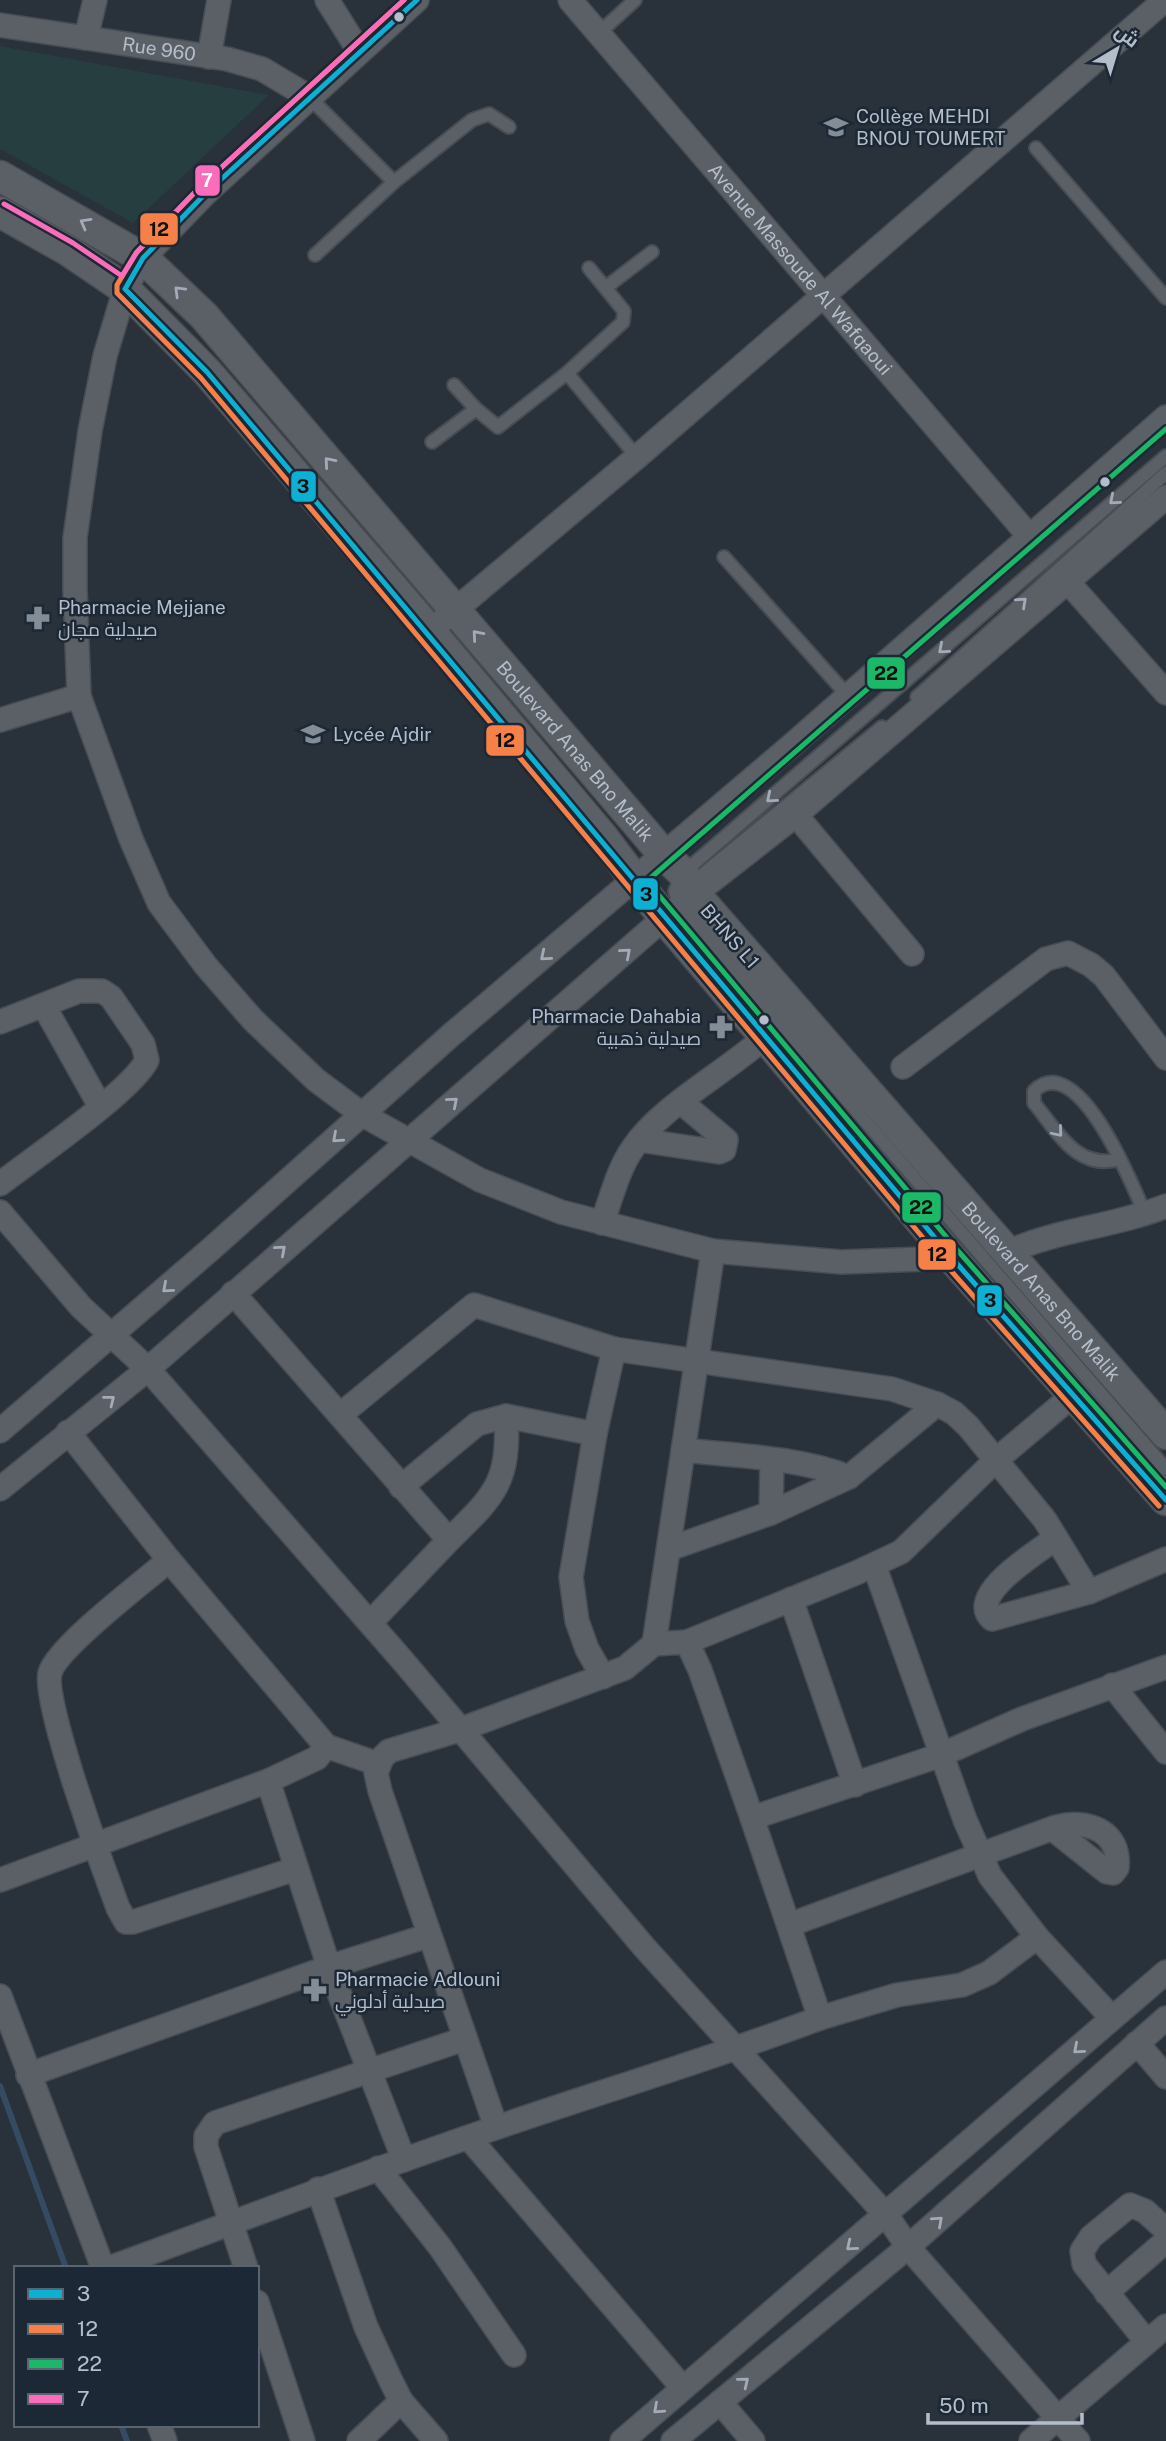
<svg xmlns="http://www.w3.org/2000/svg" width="1166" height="2441" font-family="'Public Sans',Cairo,sans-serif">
<rect width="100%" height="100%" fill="#29313a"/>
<path fill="#263e40" d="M 0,46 L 269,95 L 133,223 L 0,149 Z"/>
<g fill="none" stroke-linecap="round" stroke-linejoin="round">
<path stroke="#354b64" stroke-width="6" d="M 0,2086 L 66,2268
M 121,2425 L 127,2441"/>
<g stroke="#484d54" stroke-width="16">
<path id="service" d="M 599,33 L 635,0
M 309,97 L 394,182 L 315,255
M 1036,148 L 1166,298
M 394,182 L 472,120 L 489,114 L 509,127
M 605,288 L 652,252
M 567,373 L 637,457
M 454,385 L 476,409 L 498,427 L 567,373 L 623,322 L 624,311 L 589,268
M 432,442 L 476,409
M 1166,456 L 683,873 L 675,891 L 680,907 L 1166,1469
M 724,557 L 848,696
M 917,697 L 1166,473
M 696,880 L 882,727
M 1120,1159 C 1077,1171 1058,1132 1034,1103 L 1034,1091 C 1078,1048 1133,1186 1145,1214"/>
</g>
<g stroke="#484d54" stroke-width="26">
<g id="minor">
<path d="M 327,0 L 359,51"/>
<path d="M 417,0 L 205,194 L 143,258 L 125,289 L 105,356 L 90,431 L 75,538 L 75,589 L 79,696 L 131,839 L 159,903 L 206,966 L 253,1020 L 316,1080 L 363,1115 L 480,1180 L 561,1212 L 713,1251 L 841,1262 L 952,1258"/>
<path id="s1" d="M 570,0 L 1030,537"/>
<path id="s2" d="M 0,25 L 227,59 L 262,69 L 309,97"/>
<path d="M 86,38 L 95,0"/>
<path d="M 209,57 L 219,0"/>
<path d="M 1068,582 L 1166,693"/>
<path d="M 430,631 L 637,457 L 1165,0"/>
<path d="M 0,720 L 79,696"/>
<path d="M 796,815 L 912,954"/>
<path d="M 44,1006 L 100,1106"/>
<path d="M 0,1022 L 79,991 L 102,991 L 111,997 L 143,1044 L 147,1060 C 132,1091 32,1159 0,1184"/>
<path d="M 903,1067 L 1046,959 L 1068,953 L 1091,965 L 1104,976 L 1166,1058"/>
<path d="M 639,1140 L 719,1152 L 724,1150 L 726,1140 L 681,1102"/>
<path d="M 0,1212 L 81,1307 L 148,1369 L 403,1661 L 644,1947 L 887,2216 L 908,2247 L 1078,2441"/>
<path d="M 602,1223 C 611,1199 618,1169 633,1148 C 662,1105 727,1072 766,1036"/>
<path d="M 1006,1253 C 1057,1229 1114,1227 1166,1206"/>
<path d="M 233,1293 L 449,1540 C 494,1496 510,1483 506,1416 L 477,1424 L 401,1487"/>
<path d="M 340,1415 L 474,1305 L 614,1349 L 892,1389 L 937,1404 L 954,1413 L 968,1426 L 1045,1520 L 1089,1592"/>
<path d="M 506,1416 L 595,1434"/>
<path d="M 0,1431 L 211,1249 L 451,1035 L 792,745 L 1166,417"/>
<path d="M 683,1450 C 737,1456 798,1457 849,1477"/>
<path d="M 0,1489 L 148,1369 L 664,918 L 796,815 L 1166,497"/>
<path d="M 771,1513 L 772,1460"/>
<path d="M 1056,1538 C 1039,1551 965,1595 992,1619 L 1089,1592 L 1166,1559"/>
<path d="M 669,1549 L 771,1513 L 849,1477 L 937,1404"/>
<path d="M 169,1560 C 145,1581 57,1647 50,1673 C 42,1701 104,1871 118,1908 L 126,1922 L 133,1922 L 295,1869"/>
<path d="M 874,1565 L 965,1820 L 990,1876 L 1037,1937 L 1112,2018"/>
<path d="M 791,1599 L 855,1785"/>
<path d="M 370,1623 L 449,1540"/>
<path d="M 687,1642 L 856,1573 L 901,1552 L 996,1460 L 1072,1396"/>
<path d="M 654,1644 L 713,1251"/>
<path d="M 603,1677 L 587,1649 L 577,1621 L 571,1577 L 595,1434 L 614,1349"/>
<path d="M 1112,1685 L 1166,1752"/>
<path d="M 326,1746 L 378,1764"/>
<path d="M 268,1781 L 329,1967 L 404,2160"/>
<path d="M 0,1880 L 268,1781 L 317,1758 L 326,1746 L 169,1560 L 68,1432"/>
<path d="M 789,1925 L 1056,1827 C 1086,1819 1121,1830 1117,1868 L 1113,1873 L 1107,1872 L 1053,1829"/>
<path d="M 0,1996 L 103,2268"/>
<path d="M 820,2018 L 897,1995 L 962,1985 L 989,1973 L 1037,1937"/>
<path d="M 1137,2043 L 1166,2077"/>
<path d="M 28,2075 L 329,1967 L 427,1936"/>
<path d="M 496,2127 L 380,1791 L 376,1773 L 382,1758 L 389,1751 L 459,1730 L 625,1668 L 654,1644 L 687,1642 L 700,1670 L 752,1818"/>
<path d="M 469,2138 L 682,2387"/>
<path d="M 378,2168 L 440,2247 L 514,2355"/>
<path d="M 318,2189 L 366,2327 L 390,2379 L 401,2401 L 436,2441"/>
<path d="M 109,2268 C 239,2221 367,2171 498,2127 C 606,2090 714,2058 820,2018 L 752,1818 L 941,1755 L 1022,1719 L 1166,1667"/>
<path d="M 246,2268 L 206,2147 L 206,2136 L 215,2123 L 464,2039"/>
<path d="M 1106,2293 L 1166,2241"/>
<path d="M 257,2302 L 303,2441"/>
<path d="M 1147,2342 L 1084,2264 L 1082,2251 L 1091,2237 L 1130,2205 L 1145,2211 L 1166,2230"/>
<path d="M 720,2402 L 753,2441"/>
<path d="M 159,2425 L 165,2441"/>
<path d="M 359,2441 L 401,2401"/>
<path d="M 622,2441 L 1166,1972"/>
<path d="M 673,2441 L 908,2247 L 1166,2018"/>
<path d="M 1031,2441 L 1166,2326"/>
</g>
</g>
<g stroke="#484d54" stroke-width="33">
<g id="tertiary">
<path id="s3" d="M 0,176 L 143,258 L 204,316 L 664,855 L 683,873 L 694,893 L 1166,1434"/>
<path d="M 0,212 L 69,251 L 125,289 L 207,372 L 430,631 L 602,836 L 664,918 L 952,1258 L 1166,1500"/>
</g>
</g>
<use href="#service" stroke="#5b6067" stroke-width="12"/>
<use href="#minor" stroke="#5b6067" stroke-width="23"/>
<use href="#tertiary" stroke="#5b6067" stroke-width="30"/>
<g stroke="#1c2835" stroke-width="10">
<path id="bus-1" d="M 125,289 L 207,372 L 952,1258 L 1166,1500
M 125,289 L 143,258 L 205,194 L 417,0"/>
</g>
<g stroke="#1c2835" stroke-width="10">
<path id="bus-2" d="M 404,0 L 199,188 L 136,253 L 117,285 L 117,293 L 201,378 L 945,1264 L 1159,1506"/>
</g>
<g stroke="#1c2835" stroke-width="10">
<path id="bus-3" d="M 1166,429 L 647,881 L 959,1252 L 1166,1487"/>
</g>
<g stroke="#1c2835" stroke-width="10">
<path id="bus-4" d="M 4,204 L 73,243 L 122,276 L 137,252 L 199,188 L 404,0"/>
</g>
<use href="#bus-1" stroke="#0dafd3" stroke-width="5"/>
<use href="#bus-2" stroke="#f78048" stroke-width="5"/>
<use href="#bus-3" stroke="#1ab867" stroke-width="5"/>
<use href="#bus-4" stroke="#fb6dba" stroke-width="5"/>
</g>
<defs><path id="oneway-chevron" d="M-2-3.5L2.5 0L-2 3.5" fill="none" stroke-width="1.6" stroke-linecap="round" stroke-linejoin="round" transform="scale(1.75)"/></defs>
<g stroke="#a2abb7">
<use href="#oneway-chevron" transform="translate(85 223) rotate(-151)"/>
<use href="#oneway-chevron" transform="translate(179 291) rotate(-135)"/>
<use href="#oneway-chevron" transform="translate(329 462) rotate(-131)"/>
<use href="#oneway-chevron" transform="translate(1114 500) rotate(139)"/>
<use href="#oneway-chevron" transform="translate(1022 602) rotate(-42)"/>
<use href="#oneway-chevron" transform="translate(477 635) rotate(-131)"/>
<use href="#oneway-chevron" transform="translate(943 649) rotate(139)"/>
<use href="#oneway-chevron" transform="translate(771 798) rotate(140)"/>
<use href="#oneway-chevron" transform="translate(626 953) rotate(-41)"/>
<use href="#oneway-chevron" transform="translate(545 956) rotate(140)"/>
<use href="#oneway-chevron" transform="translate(453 1102) rotate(-41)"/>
<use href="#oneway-chevron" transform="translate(1058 1132) rotate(50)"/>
<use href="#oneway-chevron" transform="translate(337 1138) rotate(138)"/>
<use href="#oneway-chevron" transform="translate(281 1250) rotate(-41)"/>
<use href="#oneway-chevron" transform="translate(167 1288) rotate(139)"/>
<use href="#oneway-chevron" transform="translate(110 1400) rotate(-38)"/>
<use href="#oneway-chevron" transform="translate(1078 2049) rotate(139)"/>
<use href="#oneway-chevron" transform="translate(938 2221) rotate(-42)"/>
<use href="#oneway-chevron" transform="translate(851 2246) rotate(140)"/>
<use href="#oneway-chevron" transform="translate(744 2382) rotate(-39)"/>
<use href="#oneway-chevron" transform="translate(658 2409) rotate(138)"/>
</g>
<defs>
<g id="school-bare" transform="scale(1.89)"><path d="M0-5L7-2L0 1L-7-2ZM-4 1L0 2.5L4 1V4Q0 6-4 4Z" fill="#838d98" stroke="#1c2835" stroke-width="2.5" paint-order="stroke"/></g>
<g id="pharmacy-bare" transform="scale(1.89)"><path d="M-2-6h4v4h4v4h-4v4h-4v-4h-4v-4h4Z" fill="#838d98" stroke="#1c2835" stroke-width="2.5" paint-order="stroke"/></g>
</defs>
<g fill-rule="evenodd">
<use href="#school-bare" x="836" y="127"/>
<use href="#pharmacy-bare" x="38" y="618"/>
<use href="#school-bare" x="313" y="734"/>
<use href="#pharmacy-bare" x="721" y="1027"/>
<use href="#pharmacy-bare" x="315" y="1990"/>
</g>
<g fill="#b4becb" stroke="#1c2835" stroke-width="2.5">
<circle cx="399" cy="17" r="6"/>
<circle cx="1105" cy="482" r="6"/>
<circle cx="764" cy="1020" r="6"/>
</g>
<g text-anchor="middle" stroke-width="5" stroke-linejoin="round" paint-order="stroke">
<g font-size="19" fill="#b4becb" stroke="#1c2835">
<text dy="7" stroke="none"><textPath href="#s2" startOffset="161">Rue 960</textPath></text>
<text dy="7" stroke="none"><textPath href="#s1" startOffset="354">Avenue Massoude Al Wafqaoui</textPath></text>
<text dy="7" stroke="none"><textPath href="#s3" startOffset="821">Boulevard Anas Bno Malik</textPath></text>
<text transform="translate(730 936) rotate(49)" y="7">BHNS L1</text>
<text dy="7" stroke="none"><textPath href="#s3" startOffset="1535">Boulevard Anas Bno Malik</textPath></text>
</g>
<g font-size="19" fill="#b4becb" stroke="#1c2835" text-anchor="start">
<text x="856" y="123">Collège MEHDI<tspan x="856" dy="22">BNOU TOUMERT</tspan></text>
<text x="58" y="614">Pharmacie Mejjane<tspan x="58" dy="22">صيدلية مجان</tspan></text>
<text x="333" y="741">Lycée Ajdir</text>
<text x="701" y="1023" text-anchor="end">Pharmacie Dahabia<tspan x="701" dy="22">صيدلية ذهبية</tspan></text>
<text x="335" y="1986">Pharmacie Adlouni<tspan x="335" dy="22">صيدلية أدلوني</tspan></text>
</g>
</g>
<g stroke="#1c2835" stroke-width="2.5">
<rect x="194" y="164" width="27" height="33" rx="7" fill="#fb6dba"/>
<rect x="139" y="212" width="40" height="34" rx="7" fill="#f78048"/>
<rect x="290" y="470" width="27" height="33" rx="7" fill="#0dafd3"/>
<rect x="866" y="656" width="40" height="34" rx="7" fill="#1ab867"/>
<rect x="485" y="724" width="40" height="33" rx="7" fill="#f78048"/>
<rect x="632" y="877" width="27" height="34" rx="7" fill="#0dafd3"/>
<rect x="901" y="1191" width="41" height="33" rx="7" fill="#1ab867"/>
<rect x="917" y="1238" width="40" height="33" rx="7" fill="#f78048"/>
<rect x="976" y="1284" width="27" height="33" rx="7" fill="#0dafd3"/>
</g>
<g font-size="19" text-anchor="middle" font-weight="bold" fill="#fff">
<text x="207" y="187">7</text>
</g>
<g font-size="19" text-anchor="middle" font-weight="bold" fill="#111">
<text x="159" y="236">12</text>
<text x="303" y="493">3</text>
<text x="886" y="680">22</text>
<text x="505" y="747">12</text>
<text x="646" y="901">3</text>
<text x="921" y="1214">22</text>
<text x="937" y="1261">12</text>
<text x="990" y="1307">3</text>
</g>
<rect x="14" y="2266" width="245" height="161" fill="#1c2835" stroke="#596471" stroke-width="2"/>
<rect x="28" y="2289" width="35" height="10" fill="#0dafd3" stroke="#596471" stroke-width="2"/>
<text x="77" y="2301" font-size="21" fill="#b4becb">3</text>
<rect x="28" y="2324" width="35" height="10" fill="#f78048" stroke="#596471" stroke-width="2"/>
<text x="77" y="2336" font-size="21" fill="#b4becb">12</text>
<rect x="28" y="2359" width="35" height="10" fill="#1ab867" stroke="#596471" stroke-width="2"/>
<text x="77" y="2371" font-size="21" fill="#b4becb">22</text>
<rect x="28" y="2394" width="35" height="10" fill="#fb6dba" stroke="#596471" stroke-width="2"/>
<text x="77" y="2406" font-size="21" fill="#b4becb">7</text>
<g transform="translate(1117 49) rotate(38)" stroke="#1c2835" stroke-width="5" paint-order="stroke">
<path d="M0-5L12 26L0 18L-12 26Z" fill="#b4becb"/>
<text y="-10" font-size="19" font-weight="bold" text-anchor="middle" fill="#b4becb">ش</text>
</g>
<path d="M928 2413v10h154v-10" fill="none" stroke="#b4becb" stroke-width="3.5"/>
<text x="939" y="2413" font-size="21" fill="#b4becb" stroke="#1c2835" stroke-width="5" paint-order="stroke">50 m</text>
</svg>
